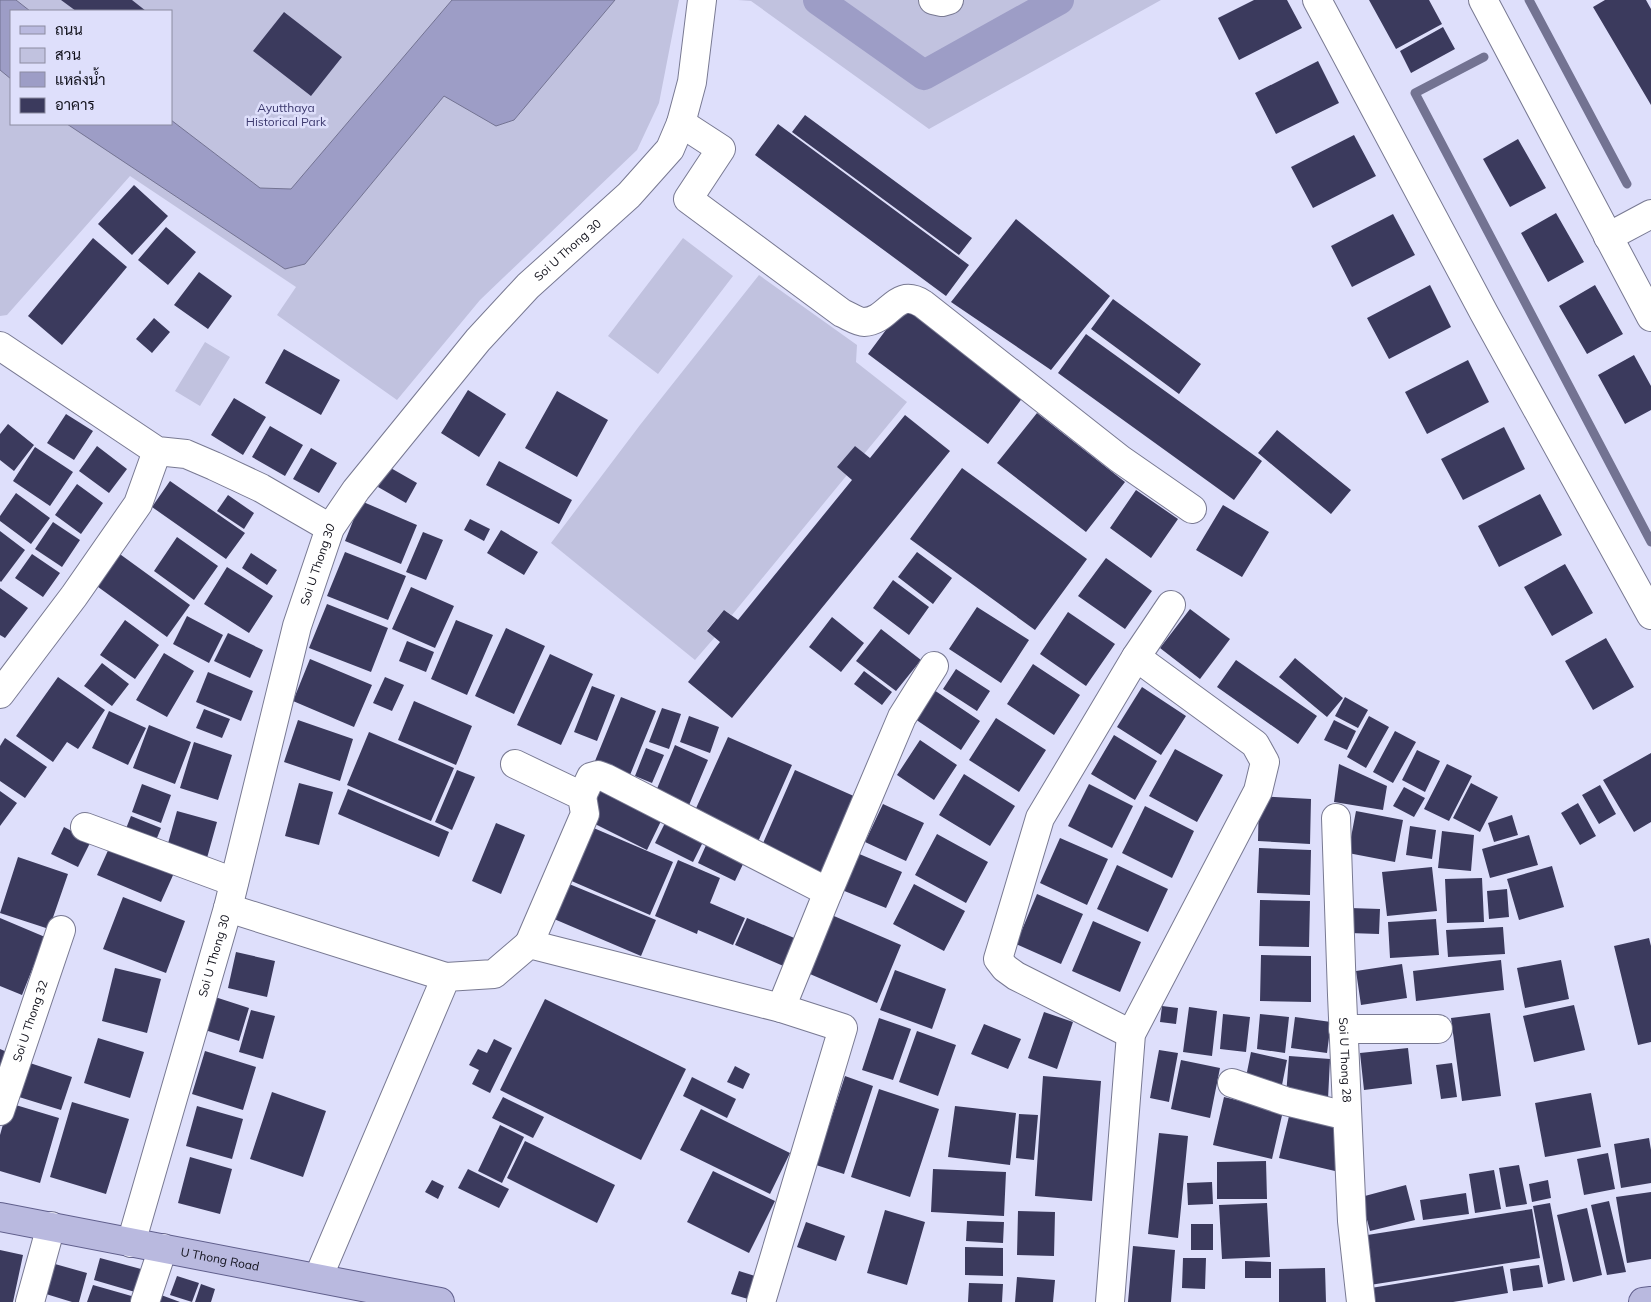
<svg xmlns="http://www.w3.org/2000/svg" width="1651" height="1302" font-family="Mulish,Sarabun,sans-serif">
<rect width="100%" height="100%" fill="#dedffb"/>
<path fill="#c1c2df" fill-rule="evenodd" d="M 0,0 L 679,0 L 659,103 L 637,150 L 480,300 L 397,400 L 277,315 L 296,287 L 130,176 L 7,315 L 0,316 ZM 11,11 L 171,11 L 171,124 L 11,124 Z
M 738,0 L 1161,0 L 929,129 L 751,1 Z
M 683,238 L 733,276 L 658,374 L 608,336 Z
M 759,275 L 857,345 L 856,362 L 907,402 L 864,454 L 855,446 L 838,467 L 847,475 L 732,615 L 724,610 L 707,630 L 715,637 L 695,660 L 551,543 L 640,425 Z
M 205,342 L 230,357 L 200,406 L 175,391 Z"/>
<path fill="#9d9dc6" stroke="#737392" d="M 0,0 L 16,0 L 30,11 L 11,11 L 11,79 L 0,70 Z
M 452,0 L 615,0 L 514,120 L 496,126 L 444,96 L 305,264 L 285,269 L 67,124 L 171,124 L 171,120 L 260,188 L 291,189 Z"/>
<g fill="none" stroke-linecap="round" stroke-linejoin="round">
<path stroke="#737392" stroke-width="9" d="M 1529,0 L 1627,184
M 1484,57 L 1415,93 L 1651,542"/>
<path stroke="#9d9dc6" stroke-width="30" d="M 818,0 L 924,75 L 1059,0"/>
</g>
<path fill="#3b3a5d" d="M 61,0 L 132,0 L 146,11 L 76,11 Z
M 1254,0 L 1287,0 L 1302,28 L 1239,60 L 1218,18 Z
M 1369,0 L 1429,0 L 1442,24 L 1396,49 Z
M 1605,0 L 1646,0 L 1651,9 L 1651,105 L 1593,7 Z
M 284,12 L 342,57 L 311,96 L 253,51 Z
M 1443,27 L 1455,49 L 1411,73 L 1400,51 Z
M 1318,61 L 1339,103 L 1276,134 L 1255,93 Z
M 805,115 L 972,238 L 959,255 L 792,132 Z
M 778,124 L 969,265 L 946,296 L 755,155 Z
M 1354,135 L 1376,176 L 1313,208 L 1291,167 Z
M 1518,139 L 1546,188 L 1510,207 L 1483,159 Z
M 134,185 L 168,216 L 132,255 L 98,224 Z
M 1556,213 L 1584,262 L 1548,282 L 1521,233 Z
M 1393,214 L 1415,255 L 1352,287 L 1331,246 Z
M 1016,219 L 1110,296 L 1051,370 L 951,302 Z
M 166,227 L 196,252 L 168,285 L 138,260 Z
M 93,238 L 127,267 L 62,345 L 28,316 Z
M 199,272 L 232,296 L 208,329 L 174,305 Z
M 1430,285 L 1451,327 L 1389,359 L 1367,318 Z
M 1595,285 L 1623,334 L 1587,354 L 1559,306 Z
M 1113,299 L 1201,364 L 1179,394 L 1091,329 Z
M 903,307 L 1023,397 L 988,444 L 868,354 Z
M 154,318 L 170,332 L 152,353 L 136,339 Z
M 1086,334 L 1262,461 L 1234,500 L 1058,373 Z
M 284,349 L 340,380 L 321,415 L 265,383 Z
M 1634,355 L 1651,386 L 1651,410 L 1625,424 L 1598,375 Z
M 1468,360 L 1489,402 L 1427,434 L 1405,392 Z
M 468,390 L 506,414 L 479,457 L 441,433 Z
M 557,391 L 608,420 L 577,477 L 525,448 Z
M 234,398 L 266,417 L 243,455 L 211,435 Z
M 1037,413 L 1125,482 L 1086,532 L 997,463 Z
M 66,414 L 93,431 L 74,460 L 47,443 Z
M 905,415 L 950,451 L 732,718 L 688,682 L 720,642 L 707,631 L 724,610 L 738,620 L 852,480 L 837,467 L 855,446 L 870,458 Z
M 8,424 L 34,445 L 14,471 L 0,460 L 0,434 Z
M 270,426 L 303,445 L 285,476 L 252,457 Z
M 1504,427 L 1525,469 L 1463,500 L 1441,459 Z
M 1277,430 L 1351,490 L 1331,514 L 1258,453 Z
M 97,446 L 127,469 L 109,493 L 79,471 Z
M 35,447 L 73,472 L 50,506 L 13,481 Z
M 311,448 L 337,463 L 319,493 L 293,479 Z
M 499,461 L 572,500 L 559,524 L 486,485 Z
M 389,467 L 417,483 L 406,503 L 378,487 Z
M 962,468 L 1087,559 L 1035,630 L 910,539 Z
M 170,481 L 245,533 L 226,559 L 152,507 Z
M 77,484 L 103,503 L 81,534 L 55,515 Z
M 1136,490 L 1178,519 L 1151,558 L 1110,528 Z
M 16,493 L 50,518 L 31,544 L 0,521 L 0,516 Z
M 1540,494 L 1562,535 L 1499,567 L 1478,526 Z
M 228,495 L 254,513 L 244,529 L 217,511 Z
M 361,501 L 417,525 L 401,564 L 345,541 Z
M 1223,505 L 1269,532 L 1242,577 L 1196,550 Z
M 470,519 L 490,529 L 484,541 L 464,530 Z
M 53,522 L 80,540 L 62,567 L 35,549 Z
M 501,530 L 538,552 L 524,575 L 487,553 Z
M 0,531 L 25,550 L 1,582 L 0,581 Z
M 423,532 L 443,540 L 426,580 L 406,572 Z
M 177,537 L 218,566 L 194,600 L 154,571 Z
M 117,552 L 190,605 L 167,637 L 94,584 Z
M 345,552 L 406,576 L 388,620 L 327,596 Z
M 917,552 L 952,578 L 933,604 L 898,577 Z
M 251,553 L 277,570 L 267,585 L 242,568 Z
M 32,554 L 60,573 L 43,597 L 15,578 Z
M 1106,558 L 1152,591 L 1125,629 L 1078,596 Z
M 1565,564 L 1593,613 L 1552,636 L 1524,587 Z
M 227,567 L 273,596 L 249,633 L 204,604 Z
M 893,580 L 929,607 L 909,635 L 873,608 Z
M 411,587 L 454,606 L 435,648 L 392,629 Z
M 0,588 L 28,608 L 5,638 L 0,635 Z
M 327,604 L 388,628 L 371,672 L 309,648 Z
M 977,607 L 1029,640 L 1001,683 L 949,649 Z
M 1190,609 L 1230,639 L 1200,679 L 1160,648 Z
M 1068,612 L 1115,644 L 1086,686 L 1040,654 Z
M 187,616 L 223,635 L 209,663 L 173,644 Z
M 832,617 L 864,643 L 841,672 L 809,647 Z
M 125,620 L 159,645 L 135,679 L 100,655 Z
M 456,620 L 493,635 L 467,695 L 431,679 Z
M 506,628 L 545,646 L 514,714 L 475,696 Z
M 881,629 L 921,660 L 896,691 L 856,661 Z
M 228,633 L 263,650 L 250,678 L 214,661 Z
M 1606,638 L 1634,687 L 1593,710 L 1565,661 Z
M 407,641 L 434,652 L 426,672 L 399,661 Z
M 164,653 L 194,671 L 167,717 L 136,700 Z
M 550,654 L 593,674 L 561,745 L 517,725 Z
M 1295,658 L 1343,698 L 1327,717 L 1279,677 Z
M 310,659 L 372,685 L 354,727 L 293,701 Z
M 1236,660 L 1317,716 L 1298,744 L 1217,687 Z
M 102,663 L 129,684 L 112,706 L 84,686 Z
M 1033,664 L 1080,695 L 1054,735 L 1007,704 Z
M 956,669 L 990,691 L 977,711 L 943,689 Z
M 864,671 L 892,692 L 882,705 L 854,684 Z
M 208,672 L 253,691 L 241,721 L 196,702 Z
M 58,677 L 105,710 L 78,749 L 67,742 L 53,762 L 16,736 Z
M 385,677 L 404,685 L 392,711 L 373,703 Z
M 592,686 L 615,695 L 597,741 L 574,732 Z
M 1142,687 L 1186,716 L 1161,755 L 1117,727 Z
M 934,690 L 980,721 L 961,750 L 915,719 Z
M 621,697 L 656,711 L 628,780 L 593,766 Z
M 1345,697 L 1368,710 L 1358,728 L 1335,716 Z
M 414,701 L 472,726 L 456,765 L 398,740 Z
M 662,708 L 681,714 L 669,749 L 649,742 Z
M 204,709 L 230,719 L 222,738 L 196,728 Z
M 109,711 L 146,728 L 128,765 L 92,748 Z
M 689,716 L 719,727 L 710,753 L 680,742 Z
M 1369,716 L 1389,727 L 1366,768 L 1347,757 Z
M 996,718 L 1046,750 L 1019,792 L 969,760 Z
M 298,720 L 353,739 L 340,781 L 284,762 Z
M 1334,720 L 1356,731 L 1347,750 L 1324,740 Z
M 149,725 L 191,742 L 175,784 L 133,768 Z
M 1395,731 L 1416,742 L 1393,783 L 1373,772 Z
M 369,732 L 454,768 L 431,821 L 347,785 Z
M 1114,735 L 1157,761 L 1135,800 L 1091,774 Z
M 728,737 L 792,765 L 757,844 L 693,815 Z
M 5,738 L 47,767 L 25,798 L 0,781 L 0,746 Z
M 920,740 L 957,765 L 934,800 L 897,775 Z
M 194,742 L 232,755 L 218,800 L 180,788 Z
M 675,745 L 708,760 L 687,810 L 654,796 Z
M 646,748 L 664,755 L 652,783 L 635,776 Z
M 1175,749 L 1223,775 L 1197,822 L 1149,796 Z
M 1417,750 L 1440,761 L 1425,792 L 1402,780 Z
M 1651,753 L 1651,822 L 1634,832 L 1603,780 Z
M 1339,764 L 1387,786 L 1383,810 L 1334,802 Z
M 1447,764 L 1472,776 L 1449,821 L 1424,809 Z
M 457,770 L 475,777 L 452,830 L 435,822 Z
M 795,770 L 856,797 L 821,877 L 760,850 Z
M 964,774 L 1015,806 L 990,846 L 939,815 Z
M 299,783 L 333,792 L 319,845 L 285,836 Z
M 1471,783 L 1498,797 L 1480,832 L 1453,818 Z
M 142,784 L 171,795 L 161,823 L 132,812 Z
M 1089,784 L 1133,806 L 1112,848 L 1068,826 Z
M 1600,785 L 1616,814 L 1599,824 L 1582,795 Z
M 1404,787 L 1425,798 L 1414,817 L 1393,806 Z
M 348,789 L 449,832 L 439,857 L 338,814 Z
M 600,789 L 662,819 L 647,850 L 585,819 Z
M 0,791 L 17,803 L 0,826 Z
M 1259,796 L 1311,799 L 1310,844 L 1258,841 Z
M 1578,803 L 1596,836 L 1580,845 L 1561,813 Z
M 883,804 L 924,823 L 906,861 L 865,842 Z
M 1145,806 L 1194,831 L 1172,878 L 1122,853 Z
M 177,811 L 217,822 L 207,858 L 167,847 Z
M 1356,811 L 1403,820 L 1395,862 L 1348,853 Z
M 1512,815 L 1518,835 L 1494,842 L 1488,823 Z
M 131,816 L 161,828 L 155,843 L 125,831 Z
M 496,823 L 525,835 L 501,894 L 472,881 Z
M 582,823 L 673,862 L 650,915 L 560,876 Z
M 665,823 L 703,842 L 693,862 L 655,843 Z
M 1410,826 L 1436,830 L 1432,859 L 1406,855 Z
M 64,827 L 91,841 L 78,867 L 51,854 Z
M 1442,831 L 1474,835 L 1471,871 L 1438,868 Z
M 937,834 L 988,862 L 966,903 L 915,875 Z
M 1529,835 L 1538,865 L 1490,878 L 1482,849 Z
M 1060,838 L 1108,859 L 1087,905 L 1040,883 Z
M 707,843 L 744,862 L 735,881 L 698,863 Z
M 110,846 L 174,873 L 161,902 L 97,875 Z
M 1259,848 L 1311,850 L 1310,895 L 1257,893 Z
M 857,853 L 902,872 L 886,908 L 842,890 Z
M 18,857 L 68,874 L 49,929 L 0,913 Z
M 678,860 L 720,878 L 710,903 L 745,918 L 733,945 L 698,930 L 697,934 L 655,916 Z
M 1117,865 L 1168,889 L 1148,932 L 1097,909 Z
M 1552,866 L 1564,907 L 1519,920 L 1507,879 Z
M 1432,867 L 1437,911 L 1387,916 L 1382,872 Z
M 1482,878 L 1484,922 L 1447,923 L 1445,879 Z
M 562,881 L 656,920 L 641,956 L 547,916 Z
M 914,884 L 965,911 L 944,951 L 893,924 Z
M 1507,889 L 1509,917 L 1489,919 L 1487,891 Z
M 1037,894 L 1083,914 L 1061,964 L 1016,944 Z
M 123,897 L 185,921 L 166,973 L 103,949 Z
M 1260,900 L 1310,901 L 1309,947 L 1259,946 Z
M 1350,908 L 1380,909 L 1379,934 L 1349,933 Z
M 827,913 L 901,945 L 877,1003 L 803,971 Z
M 0,918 L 45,937 L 22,995 L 0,986 Z
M 747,918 L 799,940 L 788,968 L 735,945 Z
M 1436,919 L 1439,955 L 1390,958 L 1388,922 Z
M 1093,921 L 1141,942 L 1120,992 L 1072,971 Z
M 1503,927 L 1505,954 L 1448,957 L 1446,930 Z
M 1649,938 L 1651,946 L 1651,1042 L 1638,1045 L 1614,946 Z
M 236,952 L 275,961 L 267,997 L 228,988 Z
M 1261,955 L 1311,956 L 1311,1002 L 1260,1001 Z
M 1501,960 L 1504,990 L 1416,1001 L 1413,971 Z
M 1561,960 L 1569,999 L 1525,1008 L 1517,968 Z
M 1402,964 L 1407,998 L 1361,1005 L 1356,971 Z
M 115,968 L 161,979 L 147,1033 L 102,1021 Z
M 895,970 L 946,989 L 932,1029 L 880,1010 Z
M 215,997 L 249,1008 L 239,1041 L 205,1030 Z
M 545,999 L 686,1069 L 641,1160 L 500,1090 Z
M 1574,1005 L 1585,1050 L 1534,1062 L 1523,1016 Z
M 1162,1006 L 1178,1008 L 1176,1024 L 1160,1022 Z
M 1189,1007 L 1217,1011 L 1212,1056 L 1183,1052 Z
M 251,1010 L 275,1016 L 263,1059 L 239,1052 Z
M 1044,1012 L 1073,1022 L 1057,1069 L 1028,1058 Z
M 1490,1013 L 1501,1096 L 1462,1101 L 1451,1018 Z
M 1223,1014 L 1250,1017 L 1246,1052 L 1220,1049 Z
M 1260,1014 L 1289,1017 L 1285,1053 L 1257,1049 Z
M 1295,1017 L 1331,1022 L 1327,1053 L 1291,1048 Z
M 879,1018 L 911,1029 L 893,1080 L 862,1070 Z
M 984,1024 L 1021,1039 L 1008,1069 L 971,1054 Z
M 917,1031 L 956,1045 L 938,1096 L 899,1082 Z
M 98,1038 L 144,1052 L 130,1098 L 84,1083 Z
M 494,1039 L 512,1048 L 490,1093 L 472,1084 L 479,1070 L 469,1065 L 478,1049 L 487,1053 Z
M 1408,1048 L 1412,1084 L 1364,1090 L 1360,1053 Z
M 0,1049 L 7,1052 L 0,1072 Z
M 1159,1050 L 1178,1053 L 1169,1102 L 1150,1098 Z
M 205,1051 L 256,1067 L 243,1110 L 192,1094 Z
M 1251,1052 L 1287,1060 L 1281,1090 L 1245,1082 Z
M 1289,1056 L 1330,1059 L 1328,1099 L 1286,1096 Z
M 1181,1060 L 1220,1068 L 1210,1118 L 1171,1109 Z
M 30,1063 L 72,1077 L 61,1110 L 19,1097 Z
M 1452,1063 L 1457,1097 L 1441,1099 L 1436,1065 Z
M 735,1066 L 750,1074 L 743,1089 L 727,1082 Z
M 845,1076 L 873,1086 L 844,1174 L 816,1165 Z
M 1043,1076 L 1101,1081 L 1092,1201 L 1035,1196 Z
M 692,1077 L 736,1099 L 727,1118 L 683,1096 Z
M 879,1089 L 939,1109 L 910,1197 L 851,1177 Z
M 272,1092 L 326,1111 L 303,1177 L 250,1159 Z
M 1591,1093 L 1601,1147 L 1545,1157 L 1535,1103 Z
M 503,1097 L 544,1117 L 533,1138 L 492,1118 Z
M 1224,1097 L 1283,1111 L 1272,1159 L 1213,1145 Z
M 72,1102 L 129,1119 L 106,1194 L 50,1177 Z
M 9,1103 L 59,1118 L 40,1183 L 0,1171 L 0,1135 Z
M 197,1106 L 243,1119 L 232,1159 L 186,1146 Z
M 955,1106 L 1016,1113 L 1010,1165 L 948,1157 Z
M 701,1109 L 790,1153 L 770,1194 L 680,1150 Z
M 1290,1112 L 1336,1126 L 1335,1171 L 1279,1158 Z
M 1019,1114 L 1038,1115 L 1034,1160 L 1016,1158 Z
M 500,1125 L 524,1137 L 502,1183 L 478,1171 Z
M 1159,1133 L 1188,1136 L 1178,1238 L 1148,1234 Z
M 1649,1138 L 1651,1150 L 1651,1183 L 1621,1188 L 1614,1144 Z
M 525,1141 L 615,1185 L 597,1223 L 507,1178 Z
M 1608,1153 L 1615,1189 L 1584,1195 L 1577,1159 Z
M 190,1157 L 232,1169 L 220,1214 L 178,1203 Z
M 1266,1161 L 1267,1199 L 1217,1199 L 1217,1162 Z
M 1519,1165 L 1527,1204 L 1506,1207 L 1499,1168 Z
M 468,1169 L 509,1189 L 499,1208 L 458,1188 Z
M 933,1169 L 1006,1172 L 1004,1216 L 931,1212 Z
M 1494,1170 L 1501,1209 L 1475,1213 L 1469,1174 Z
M 713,1171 L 775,1201 L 749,1253 L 687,1222 Z
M 432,1180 L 444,1186 L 438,1199 L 425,1192 Z
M 1548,1180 L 1551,1198 L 1532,1202 L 1529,1184 Z
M 1212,1182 L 1213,1204 L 1188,1205 L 1187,1183 Z
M 1406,1185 L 1415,1220 L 1370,1231 L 1361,1197 Z
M 1651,1192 L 1651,1259 L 1627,1263 L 1616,1197 Z
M 1466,1193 L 1469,1214 L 1423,1220 L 1420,1200 Z
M 1609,1201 L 1626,1272 L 1607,1275 L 1591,1205 Z
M 1267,1203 L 1270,1257 L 1222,1259 L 1219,1205 Z
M 1550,1203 L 1565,1280 L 1548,1284 L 1533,1206 Z
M 1587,1208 L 1602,1275 L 1573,1282 L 1557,1215 Z
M 1532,1209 L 1540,1258 L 1370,1285 L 1361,1236 Z
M 885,1210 L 925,1222 L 907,1285 L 867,1273 Z
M 1018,1211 L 1055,1212 L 1054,1256 L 1017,1255 Z
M 967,1221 L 1004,1222 L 1003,1243 L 966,1241 Z
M 806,1222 L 845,1236 L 836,1261 L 797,1247 Z
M 1191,1224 L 1213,1224 L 1213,1250 L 1191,1250 Z
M 1133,1246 L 1175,1250 L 1171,1302 L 1128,1302 Z
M 965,1247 L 1003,1248 L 1003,1276 L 965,1275 Z
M 0,1250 L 23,1255 L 13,1302 L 0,1302 Z
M 100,1258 L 141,1269 L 135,1292 L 94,1280 Z
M 1183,1258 L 1206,1258 L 1205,1289 L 1182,1288 Z
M 1245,1261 L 1271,1262 L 1271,1278 L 1245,1278 Z
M 55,1264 L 87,1273 L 79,1302 L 72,1302 L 46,1294 Z
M 1539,1265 L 1543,1287 L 1513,1291 L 1510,1269 Z
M 1503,1266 L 1508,1293 L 1453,1302 L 1374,1302 L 1371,1288 Z
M 1325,1268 L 1326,1302 L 1279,1302 L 1279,1269 Z
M 739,1271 L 755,1276 L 748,1299 L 731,1294 Z
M 177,1276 L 199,1283 L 192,1302 L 170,1295 Z
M 1017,1277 L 1055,1280 L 1053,1302 L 1015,1302 Z
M 969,1283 L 1003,1284 L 1002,1302 L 968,1302 Z
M 201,1284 L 215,1289 L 211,1302 L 195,1302 Z
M 93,1285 L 135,1297 L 133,1302 L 87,1302 Z
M 153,1292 L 180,1302 L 149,1302 Z"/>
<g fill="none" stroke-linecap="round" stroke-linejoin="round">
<g stroke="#787992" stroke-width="30">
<g id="minor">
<path d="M 933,0 L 942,2 L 949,0"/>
<path d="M 1317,0 L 1484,313 L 1651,615"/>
<path d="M 1483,0 L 1651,317"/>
<path d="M 681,123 L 721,149 L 688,199 L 842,313 C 849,316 858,322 864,322 C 890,321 895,286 923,304 L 1120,459 L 1192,509"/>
<path d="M 1608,237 L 1651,214"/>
<path d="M 0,346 L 157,451 L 186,454 L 214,466 L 261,488 L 330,528"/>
<path d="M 0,694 L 74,596 L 138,504 L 157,451"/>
<path d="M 515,764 L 582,796 L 585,814 L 529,944"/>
<path d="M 582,796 L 591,777 L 598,775 L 606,778 L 828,892"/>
<path id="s1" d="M 1336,818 L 1342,995 L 1352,1221 L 1361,1302"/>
<path d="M 85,827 L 234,882"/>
<path d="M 228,908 L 446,977"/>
<path d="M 781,1008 L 828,892 L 902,717 L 934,666"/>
<path d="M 1343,1029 L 1438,1029"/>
<path d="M 1131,1034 L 1016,976 L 1005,968 L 998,959 L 1040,818 L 1136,657 L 1171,605"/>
<path d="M 1232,1083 L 1285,1101 L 1347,1116"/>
<path id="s2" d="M 0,1111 L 61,930"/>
<path id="s3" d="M 131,1243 L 228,908 L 297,626 L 330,528 L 356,490 L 478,340 L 528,286 L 629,195 L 670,149 L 681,123 L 692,82 L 702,0"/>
<path d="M 318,1278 L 446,977 L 494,974 L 529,944 L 781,1008 L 843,1028 L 761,1302"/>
<path d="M 30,1302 L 51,1226"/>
<path d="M 145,1302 L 163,1248"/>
<path d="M 1110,1302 L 1131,1034 L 1258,791 L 1265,762 L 1255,744 L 1136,657"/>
</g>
</g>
<g stroke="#605f8c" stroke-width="30">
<g id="major">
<path id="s4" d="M 0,1217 L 440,1302"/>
<path d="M 1643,1302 L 1651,1301"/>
</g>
</g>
<use href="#minor" stroke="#fff" stroke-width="28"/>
<use href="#major" stroke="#b9b9df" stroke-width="28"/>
</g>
<g text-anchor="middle" stroke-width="5" stroke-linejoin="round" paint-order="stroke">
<g font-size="12" fill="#3d3a6f" stroke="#dedffb">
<text x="286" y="112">Ayutthaya<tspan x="286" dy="14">Historical Park</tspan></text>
</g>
<g font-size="12" fill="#10101a" stroke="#dedffb">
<text dy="4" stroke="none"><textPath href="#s3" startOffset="1109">Soi U Thong 30</textPath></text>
<text dy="4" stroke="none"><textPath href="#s3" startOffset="704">Soi U Thong 30</textPath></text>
<text dy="4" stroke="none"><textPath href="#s3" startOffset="299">Soi U Thong 30</textPath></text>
<text dy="4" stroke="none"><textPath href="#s2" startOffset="95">Soi U Thong 32</textPath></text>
<text dy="4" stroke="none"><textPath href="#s1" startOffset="242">Soi U Thong 28</textPath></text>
<text dy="4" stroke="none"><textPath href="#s4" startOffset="224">U Thong Road</textPath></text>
</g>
</g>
<rect x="10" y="10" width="162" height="115" fill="#dedffb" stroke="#8c8ca1"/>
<rect x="20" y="26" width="25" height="8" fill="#b9b9df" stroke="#8c8ca1"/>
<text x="55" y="35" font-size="15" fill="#10101a">ถนน</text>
<rect x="20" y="48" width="25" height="15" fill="#c1c2df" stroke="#8c8ca1"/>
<text x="55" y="60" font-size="15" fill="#10101a">สวน</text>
<rect x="20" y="72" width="25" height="15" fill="#9d9dc6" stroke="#8c8ca1"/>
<text x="55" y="85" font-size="15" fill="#10101a">แหล่งน้ำ</text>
<rect x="20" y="98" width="25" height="15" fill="#3b3a5d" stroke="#8c8ca1"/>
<text x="55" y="110" font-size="15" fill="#10101a">อาคาร</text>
</svg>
